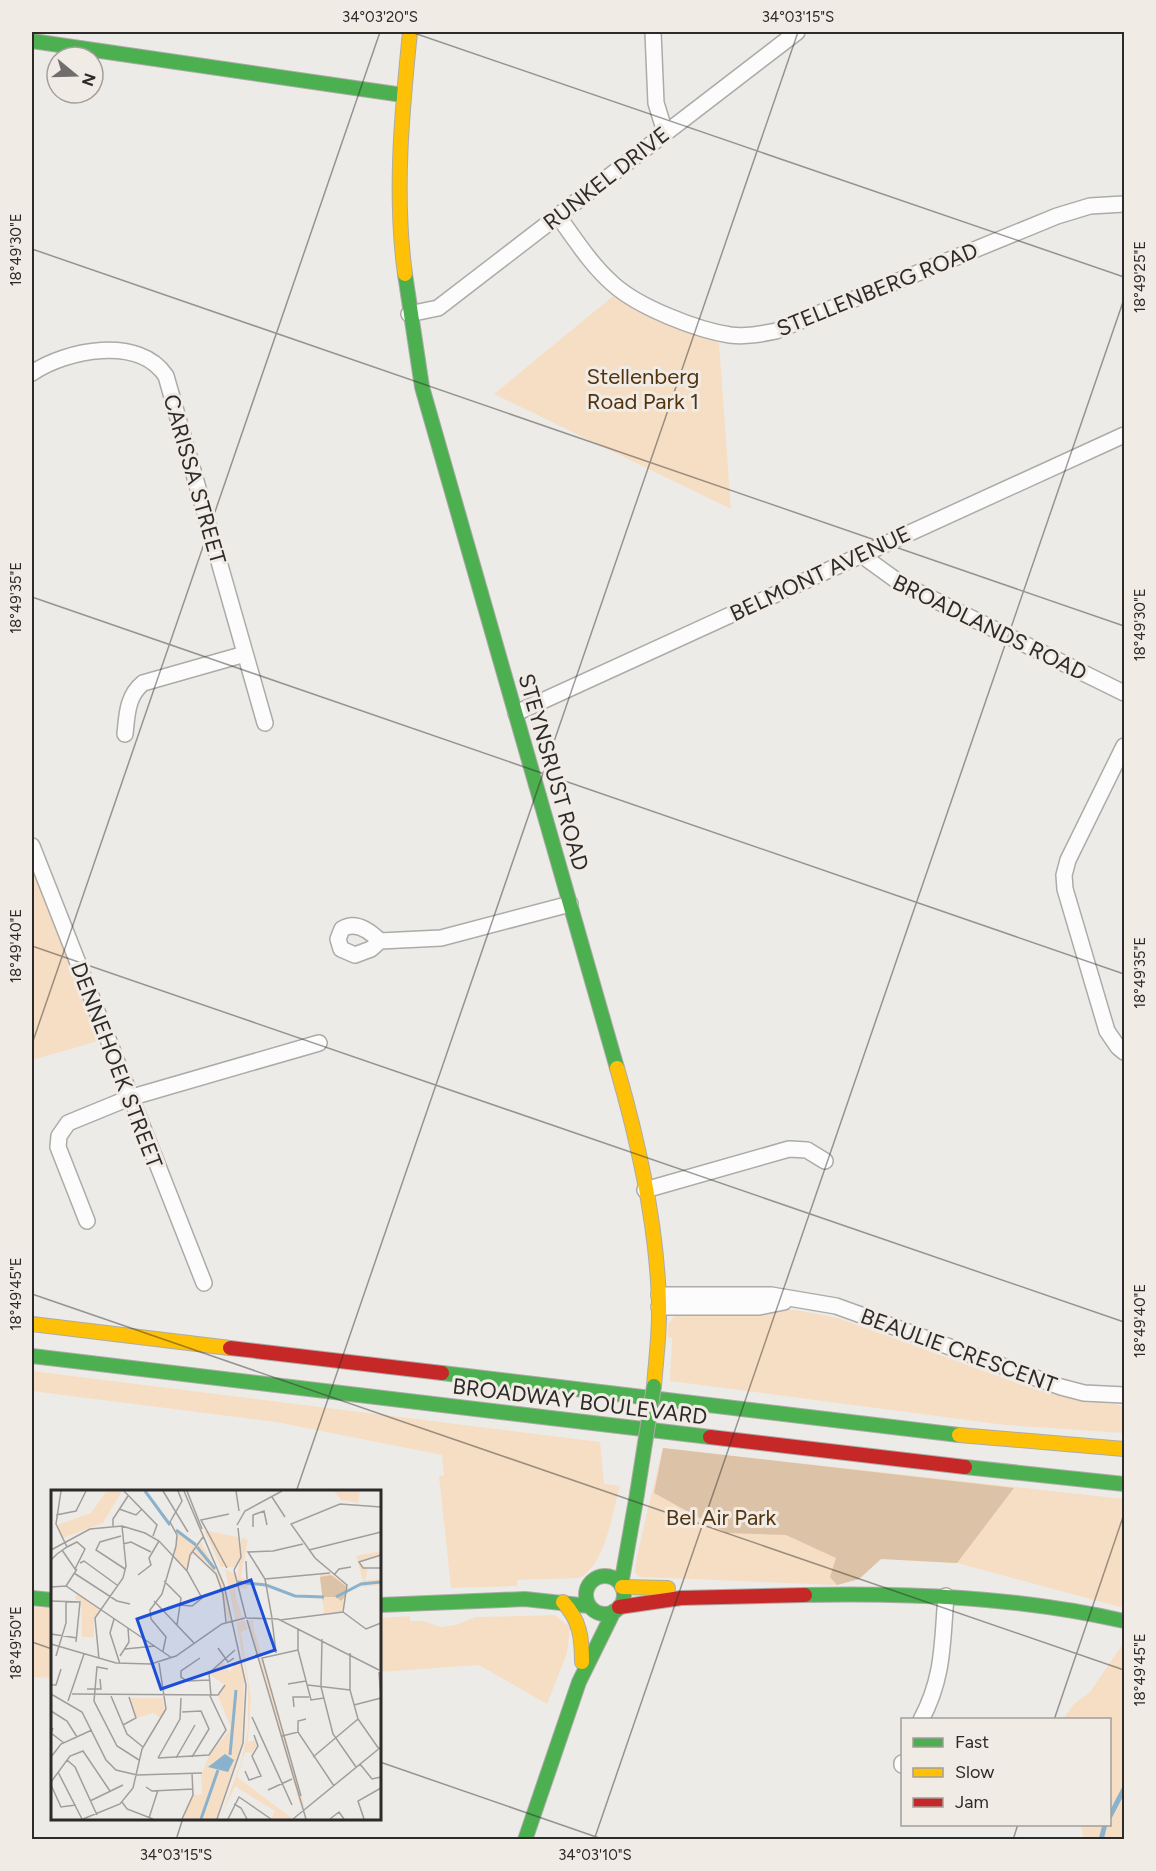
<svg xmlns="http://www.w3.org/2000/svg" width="1156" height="1871" font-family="Figtree,sans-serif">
<rect width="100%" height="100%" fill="#edebe8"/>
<path fill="#f6dec5" d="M 613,296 L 634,310 L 719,343 L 731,509 L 494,394 Z
M 32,865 L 102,1040 L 32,1060 Z
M 796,1310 L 838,1318 L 1037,1390 L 1124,1406 L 1124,1433 L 1005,1425 L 670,1381 L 672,1338 L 668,1337 L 668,1324 L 677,1313 Z
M 32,1371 L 600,1442 L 604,1484 L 620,1486 C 612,1513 606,1565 579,1578 L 517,1580 L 517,1586 L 451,1588 L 439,1476 L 444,1475 L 442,1455 L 276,1422 L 32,1391 Z
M 663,1448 L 1124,1499 L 1124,1608 L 957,1563 L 881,1559 L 859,1579 L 837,1585 L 640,1577 L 635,1573 C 633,1566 659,1465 663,1448 Z
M 32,1607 L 52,1608 L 52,1678 L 32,1677 Z
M 555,1615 L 570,1627 L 567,1653 L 547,1704 L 479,1665 L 380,1672 L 380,1618 L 410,1616 L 410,1621 L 424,1621 L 440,1627 L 456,1625 L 476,1617 Z
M 1124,1642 L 1124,1839 L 1084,1839 L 1081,1825 L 1110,1824 L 1110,1720 L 1063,1719 L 1073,1705 L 1090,1692 Z"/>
<path fill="#dcc2a6" d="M 663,1448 L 1014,1488 L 957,1563 L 881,1559 L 859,1579 L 837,1585 L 830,1577 L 836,1558 L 786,1535 L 727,1533 L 654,1493 Z"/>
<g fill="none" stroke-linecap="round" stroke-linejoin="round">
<path stroke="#8bb2cd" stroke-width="5" d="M 1110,1816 L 1124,1789
M 1101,1840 L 1105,1824"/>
<g stroke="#adaba8" stroke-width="18">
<path id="street" d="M 653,32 L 656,103 L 665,132
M 558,216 C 575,239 591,265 613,284 C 638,307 697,330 730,335 C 746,337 761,334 776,331 L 1057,216 L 1090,206 L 1124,204
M 409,314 L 438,308 L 797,32
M 32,373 C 66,350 139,335 166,376 L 265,723
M 860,554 L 900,583 L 1124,693
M 516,713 L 1124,435
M 125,734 C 127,715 127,696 143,683 L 245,654
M 1124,746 L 1068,860 L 1064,875 L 1065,889 L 1107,1031 L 1118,1047 L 1124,1052
M 32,846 L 204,1283
M 380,941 C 370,931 356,920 342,929 L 338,939 L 341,949 L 355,955 L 371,949 L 380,941 L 441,938 L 570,904
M 645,1190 L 789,1149 L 807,1150 L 825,1161
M 87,1221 L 58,1147 L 59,1136 L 68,1123 L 129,1098 L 319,1043
M 659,1295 L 771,1295 L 836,1306 L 1061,1387 L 1084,1393 L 1124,1395
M 659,1307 L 759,1307 L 784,1302
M 921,1720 C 944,1677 942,1643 946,1596
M 902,1765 L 902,1763"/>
</g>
<g stroke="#adaba8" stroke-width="16">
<path id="fast" d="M 32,41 L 403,95
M 405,274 L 422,387 L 617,1068
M 32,1356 L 710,1437
M 442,1373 L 959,1435
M 965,1467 L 1124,1484
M586 1595a19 19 0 1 1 38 0a19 19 0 1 1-38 0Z
M 621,1585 L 637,1494
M 805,1595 C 913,1593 1018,1597 1124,1621
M 32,1598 L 52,1600
M 380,1605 L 525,1599 L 589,1606
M 525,1840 L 579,1682 L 614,1611"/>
</g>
<g stroke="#adaba8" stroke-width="16">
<path id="slow" d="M 405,274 C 394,194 402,111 410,32
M 617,1068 C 639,1144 657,1224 659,1303 C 660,1331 656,1359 654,1386
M 32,1324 L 230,1348
M 959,1435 L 1124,1449
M 622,1587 L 668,1588
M 563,1602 C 580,1620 582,1638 582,1662"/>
</g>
<g stroke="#adaba8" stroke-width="16">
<path id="jam" d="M 230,1348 L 442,1373
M 710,1437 L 965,1467
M 619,1607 L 681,1598 L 805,1595"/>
</g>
<use href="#street" stroke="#fcfcfc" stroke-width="15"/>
<use href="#fast" stroke="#4caf50" stroke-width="14"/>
<use href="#slow" stroke="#ffc107" stroke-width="14"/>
<use href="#jam" stroke="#c62828" stroke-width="14"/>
<g stroke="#adaba8" stroke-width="16" stroke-linecap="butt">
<path id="fast-bridge" d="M 637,1494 L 654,1386"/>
</g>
<use href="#fast-bridge" stroke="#4caf50" stroke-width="14"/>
</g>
<path fill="none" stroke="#2d2b29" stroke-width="1.5" stroke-opacity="0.45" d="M 411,32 L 1124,277M 32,249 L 1124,626M 32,597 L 1124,974M 32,946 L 1124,1322M 32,1044 L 380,32M 32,1294 L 1124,1670M 296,1492 L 798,32M 32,1642 L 52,1649M 1054,1720 L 1124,1514M 380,1762 L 605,1840M 176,1840 L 183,1818M 594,1840 L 1124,299M 1013,1840 L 1018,1824"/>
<g text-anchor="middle" stroke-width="6" stroke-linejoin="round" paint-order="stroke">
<g font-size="22" fill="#2d2b29" stroke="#f0ebe5">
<text transform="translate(606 178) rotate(-38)" y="8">RUNKEL DRIVE</text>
<text transform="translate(877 289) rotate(-22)" y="8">STELLENBERG ROAD</text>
<text transform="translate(195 479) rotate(74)" y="8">CARISSA STREET</text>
<text transform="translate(820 573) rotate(-25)" y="8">BELMONT AVENUE</text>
<text transform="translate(990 627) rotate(26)" y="8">BROADLANDS ROAD</text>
<text transform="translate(554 772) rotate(74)" y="8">STEYNSRUST ROAD</text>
<text transform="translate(117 1065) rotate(69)" y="8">DENNEHOEK STREET</text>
<text transform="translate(959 1350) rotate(20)" y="8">BEAULIE CRESCENT</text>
<text transform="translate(580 1401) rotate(7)" y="8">BROADWAY BOULEVARD</text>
</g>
<g font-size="22" fill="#53330d" stroke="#f0ebe5">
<text x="643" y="384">Stellenberg<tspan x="643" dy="25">Road Park 1</tspan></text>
<text x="721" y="1525">Bel Air Park</text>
</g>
</g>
<g transform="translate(51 1490)">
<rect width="330" height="330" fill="#edebe8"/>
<path d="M 71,1 L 52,33 L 12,48 L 6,35 L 40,23 L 55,2 ZM 283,1 L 309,1 L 307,13 L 290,10 ZM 156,41 L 187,47 L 189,67 L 185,77 L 170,77 L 154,43 ZM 130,42 L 146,55 L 135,79 L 123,66 L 126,44 ZM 190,48 L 197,49 L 190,87 L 198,91 L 196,99 L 186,97 ZM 150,52 L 171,91 L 180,130 L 177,131 L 165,83 L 143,61 ZM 330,61 L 330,65 L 308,72 L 317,79 L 314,90 L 330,89 L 330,95 L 309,97 L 312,90 L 305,66 ZM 174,79 L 184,84 L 185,108 L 192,128 L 184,129 ZM 280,84 L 295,94 L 291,122 L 273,123 L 269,85 ZM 26,104 L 49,120 L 43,129 L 43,147 L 31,147 L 30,113 L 24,109 ZM 193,130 L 197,139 L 190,142 L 200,209 L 197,252 L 203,250 L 206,255 L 201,263 L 194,262 L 186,287 L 242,329 L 220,329 L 224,321 L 184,296 L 169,329 L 190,272 L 197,238 L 197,194 L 185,133 ZM 202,130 L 202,136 L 254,318 L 248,311 L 197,131 ZM 186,170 L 189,171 L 193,191 L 191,253 L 165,329 L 131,329 L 143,305 L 151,304 L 150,285 L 158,266 L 180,238 L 167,206 L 174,195 L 158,184 L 171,171 L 179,182 ZM 79,208 L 112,208 L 114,221 L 110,228 L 102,223 L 86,228 Z" fill="#f6dec5"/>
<path d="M 280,85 L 295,96 L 294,107 L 290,111 L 285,107 L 273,107 L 272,112 L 269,87 Z" fill="#dcc2a6"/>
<path d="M 174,264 L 183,270 L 177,282 L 157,277 Z" fill="#8bb2cd"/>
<path fill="none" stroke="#8bb2cd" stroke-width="3" d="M 94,1 L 119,35M 125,40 L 145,55M 146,57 L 164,79M 187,92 L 215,95 L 244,106 L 273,107M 285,107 L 310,94 L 330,92M 179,265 L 185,200M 150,329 L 167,280"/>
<path fill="none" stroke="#a09e9c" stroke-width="1.5" d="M 10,1 L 5,34 L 16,57M 73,1 L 106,35 L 102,46M 112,1 L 137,42M 133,1 L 173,95 L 195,195 L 192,253 L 166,329M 136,1 L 151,39M 185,1 L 188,21M 221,7 L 234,27M 68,19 L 85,25 L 91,19M 5,25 L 25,21 L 35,1M 186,35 L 194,21 L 231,1M 62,36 L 62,29 L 77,6M 202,37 L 202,25 L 213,21 L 216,35M 70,46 L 49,52 L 45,60 L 74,79M 72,54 L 80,52 L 100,62M 0,60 L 39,39 L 71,36 L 94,43 L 108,51 L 136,81 L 151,108 L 141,116 L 129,115M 258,60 L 330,42M 142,62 L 165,84 L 172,104 L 175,132M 330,65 L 308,72 L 312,78 L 330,78M 0,70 L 6,64 L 16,57 L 26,52 L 34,59 L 24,79 L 11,60M 195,71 L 196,89M 29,73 L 33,71 L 66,95M 176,78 L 150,30 L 178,24M 136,80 L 139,65 L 152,47M 183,80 L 195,128M 183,80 L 190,67 L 187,38M 23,83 L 66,111 L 79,114M 87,85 L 100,75 L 98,68 L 108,51M 283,85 L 288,79 L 300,77M 214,89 L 279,83M 113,91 L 130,108 L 126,135M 15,96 L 26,79M 0,97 L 15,96 L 121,168M 0,111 L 29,112 L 25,152M 103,111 L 143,153M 292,122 L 296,95 L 264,68 L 240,34 L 289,14 L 330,17M 292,122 L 315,139 L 330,133M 195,128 L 227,129 L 328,180M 221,128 L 214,89 L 197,62 L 222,61 L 252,54M 63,129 L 59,143 L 69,174M 196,130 L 255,329M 221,130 L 225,163M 229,130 L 292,122M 247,138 L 247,160 L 260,210 L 273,208M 0,144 L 26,148M 271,149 L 270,197 L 282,244 L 305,277M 0,154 L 65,173 L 100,174 L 125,166 L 171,134 L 194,128M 167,158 L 177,172 L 183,168M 74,159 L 104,156M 247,160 L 211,168 L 250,306M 112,161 L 115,147 L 100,129 L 99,120 L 111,104 L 125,56 L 126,45 L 119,32 L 131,11 L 127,1M 299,163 L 299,200 L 307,229 L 328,259M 5,166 L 15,133 L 15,111M 69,166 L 78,152 L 77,138M 149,168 L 130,181 L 130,187 L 136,191 L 158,190M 48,169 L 44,128 L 72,88 L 75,76 L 71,36M 57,179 L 46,177 L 43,211 L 66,256 L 88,270M 328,182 L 330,208M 237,194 L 255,191M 0,195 L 5,195 L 10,179M 257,195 L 299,200M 36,199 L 50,199 L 49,189M 0,204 L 31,222 L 55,270 L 65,280 L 86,285 L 151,283M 21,204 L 167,205 L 174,195M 60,206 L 76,244 L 92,257M 160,206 L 158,183 L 184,160M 17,211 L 33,164M 303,215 L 330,208M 243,217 L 242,207 L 258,207M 0,221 L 16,231 L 26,247M 131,222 L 150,221 L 158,239 L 141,267M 201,227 L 241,315M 72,235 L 85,228 L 78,207M 2,238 L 0,243 L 13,253M 247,242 L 247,231 L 255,229M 231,246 L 247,242 L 283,296M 0,267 L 10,254 L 41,240M 262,267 L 307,229M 107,268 L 158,265 L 175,240 L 159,206M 107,268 L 129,229 L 130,208M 125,268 L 144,235M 16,270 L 24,277 L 46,325M 309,274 L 321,289 L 330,287M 194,281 L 198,290 L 210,286 L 201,266 L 207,256 L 203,245M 7,282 L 31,329M 0,292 L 19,266 L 32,261 L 59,301M 0,295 L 10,317 L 25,315M 95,297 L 101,301 L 142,299M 217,300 L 241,289M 39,311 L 72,295M 71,312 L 76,319 L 102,329M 183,314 L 190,318 L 196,329M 98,328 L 107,300M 32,329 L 69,314 L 82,298 L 91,259 L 115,219 L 108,173M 131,329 L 142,305 L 141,283M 177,329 L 188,307 L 220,329M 242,329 L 330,257M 279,329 L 288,322 L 293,329M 313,329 L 307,311 L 330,298"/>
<path fill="#1d4ed8" fill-opacity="0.15" stroke="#1d4ed8" stroke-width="3" d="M 200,90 L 224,160 L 110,199 L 86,129 Z"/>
<rect width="330" height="330" fill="none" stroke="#2d2b29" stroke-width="3"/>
</g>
<rect width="1156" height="1871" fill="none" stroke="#f0ebe5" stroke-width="66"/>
<rect x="901" y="1718" width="210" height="108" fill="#f0ebe5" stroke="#a29e9a" stroke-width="1.5"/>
<rect x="913" y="1738" width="30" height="9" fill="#4caf50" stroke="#a29e9a" stroke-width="1.5"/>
<text x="955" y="1748" font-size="18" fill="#2d2b29">Fast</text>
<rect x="913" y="1768" width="30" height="9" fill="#ffc107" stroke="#a29e9a" stroke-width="1.5"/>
<text x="955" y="1778" font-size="18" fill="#2d2b29">Slow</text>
<rect x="913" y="1798" width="30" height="9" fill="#c62828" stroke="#a29e9a" stroke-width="1.5"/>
<text x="955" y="1808" font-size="18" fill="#2d2b29">Jam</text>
<g transform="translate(75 75) rotate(109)"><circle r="28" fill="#f0ebe5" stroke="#a29e9a" stroke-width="1.5"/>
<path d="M0-4.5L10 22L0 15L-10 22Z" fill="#706e6c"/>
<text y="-9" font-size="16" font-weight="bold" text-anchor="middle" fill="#2d2b29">N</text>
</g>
<rect x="33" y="33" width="1090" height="1805" fill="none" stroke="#2d2b29" stroke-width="2"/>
<g font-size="15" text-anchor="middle" fill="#2d2b29">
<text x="380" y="22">34°03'20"S</text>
<text x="798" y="22">34°03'15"S</text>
<text transform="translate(16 250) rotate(-90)" y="5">18°49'30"E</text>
<text transform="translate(1140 277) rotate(-90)" y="5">18°49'25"E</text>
<text transform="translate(16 598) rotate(-90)" y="5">18°49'35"E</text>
<text transform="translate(1140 625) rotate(-90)" y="5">18°49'30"E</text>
<text transform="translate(16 946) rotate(-90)" y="5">18°49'40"E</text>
<text transform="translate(1140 973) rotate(-90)" y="5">18°49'35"E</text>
<text transform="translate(16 1294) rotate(-90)" y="5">18°49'45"E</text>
<text transform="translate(1140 1321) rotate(-90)" y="5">18°49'40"E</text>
<text transform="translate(16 1643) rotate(-90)" y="5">18°49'50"E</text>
<text transform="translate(1140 1670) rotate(-90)" y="5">18°49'45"E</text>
<text x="176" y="1860">34°03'15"S</text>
<text x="595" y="1860">34°03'10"S</text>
</g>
</svg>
